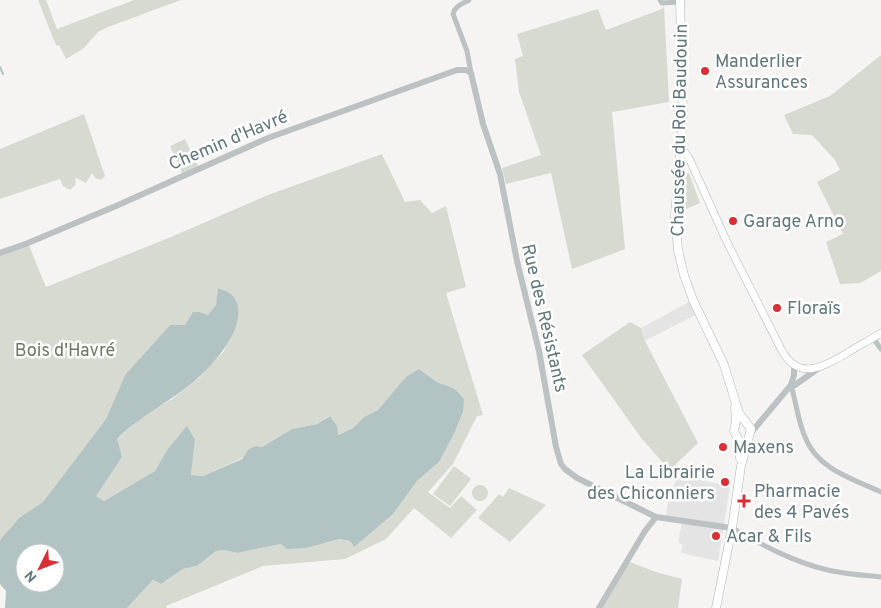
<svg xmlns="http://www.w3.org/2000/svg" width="881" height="608" font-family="Overpass,sans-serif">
<rect width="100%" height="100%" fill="#f5f4f2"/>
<path fill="#e3e4e3" d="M 689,302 L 695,315 L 645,341 L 641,328 Z
M 678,473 L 708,482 L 730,486 L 718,561 L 681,553 L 683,545 L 678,542 L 683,518 L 666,516 L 668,503 Z"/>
<path fill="#d6dad1" d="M 38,0 L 46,0 L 57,29 L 134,0 L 181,0 L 108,27 L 98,32 L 83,49 L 66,59 L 59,45 L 57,46 L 55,43 Z
M 664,6 L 669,102 L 612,112 L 625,249 L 572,269 L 551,173 L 506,184 L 502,168 L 541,155 L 519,92 L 515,59 L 523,56 L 517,34 L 598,9 L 606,30 L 662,9 Z
M 881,55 L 881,271 L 860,283 L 840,284 L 826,242 L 843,234 L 817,182 L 840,170 L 835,160 L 812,135 L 793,134 L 784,115 L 830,96 Z
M 84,114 L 105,176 L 101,180 L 95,178 L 92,173 L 86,183 L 76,178 L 75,185 L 70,190 L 63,186 L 60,179 L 0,199 L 0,149 Z
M 185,139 L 199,168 L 183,175 L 170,146 Z
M 382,154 L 405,202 L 420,200 L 432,213 L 446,206 L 466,287 L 446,293 L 483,415 L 477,416 L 453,464 L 428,492 L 450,508 L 461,496 L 477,510 L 451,538 L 414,508 L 386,539 L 345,559 L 263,566 L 166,606 L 167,608 L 127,608 L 153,580 L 161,584 L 183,569 L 197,566 L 216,551 L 224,550 L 237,553 L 281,544 L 326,543 L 340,539 L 350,541 L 353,546 L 393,514 L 418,480 L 439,462 L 454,434 L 463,412 L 462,395 C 453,386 447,387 437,382 C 431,378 425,373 419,369 L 406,378 L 378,410 L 364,417 L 353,428 L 337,435 L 329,416 L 317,424 L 292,429 L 262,447 L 256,446 L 250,449 L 242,458 L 203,476 L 191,475 L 195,440 L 167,450 L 155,471 L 104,501 L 96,496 L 122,457 L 116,440 L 141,417 L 172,399 L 200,377 L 224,351 L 228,341 L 219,289 L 216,305 L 208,316 L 199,312 L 185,325 L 170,325 L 125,375 L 106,419 L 43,502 L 19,518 L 0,540 L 0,253 L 28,243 L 46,287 L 171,237 L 268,195 Z
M 689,173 L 700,203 L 681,211 L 683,174 Z
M 630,322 L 641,328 L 645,341 L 698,443 L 676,464 L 673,474 L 642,439 L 582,355 Z
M 454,466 L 471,479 L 450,506 L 433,494 Z
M472 493a8 8 0 1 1 16 0a8 8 0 1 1-16 0Z
M 509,488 L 546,505 L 510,542 L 478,518 L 499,494 L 503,497 Z
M 627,561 L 656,572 L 682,579 L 678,608 L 599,608 Z"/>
<path fill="#b2c3c3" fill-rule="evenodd" d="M 218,288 C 222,290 229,292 232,295 C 253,319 217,361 199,377 C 173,401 141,414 117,439 L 122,457 L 96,496 L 104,501 L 155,471 L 167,450 L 187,426 L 195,440 L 191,475 L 203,476 L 242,459 L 249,449 L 256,446 L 262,447 L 292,429 L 317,424 L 330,416 L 337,426 L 338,435 L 353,428 L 364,417 L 378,410 L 406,377 L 419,369 C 425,373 431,378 437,382 C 448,387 458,387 464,400 L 463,412 L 454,434 L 439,462 L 418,480 L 393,514 L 354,547 L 350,541 L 340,539 L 305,548 L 287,549 L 281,544 L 237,553 L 224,550 L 216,551 L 197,566 L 183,569 L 161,584 L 153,580 L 127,608 L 5,608 L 6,591 L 0,584 L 0,540 L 19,518 L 43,502 L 106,419 L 125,375 L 170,325 L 185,325 L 193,312 L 199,312 L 208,315 L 216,305 ZM 25,553 L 55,553 L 55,583 L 25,583 Z"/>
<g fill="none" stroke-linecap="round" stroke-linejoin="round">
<path stroke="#b2c3c3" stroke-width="2" d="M 0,67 L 3,74"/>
<g stroke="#aeb6b8" stroke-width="8">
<path id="secondary" d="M 681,147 L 689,158 L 726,240 L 781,349 C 798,382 823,367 847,353 C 858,346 870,340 881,333"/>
</g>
<g stroke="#b0b6b8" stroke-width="9">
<path id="primary" d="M 680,0 L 683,117 L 675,216 L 678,250 L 684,275 L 693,300 L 724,365 L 739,413 L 751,429 L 741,466 L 732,528 L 716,608
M 735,408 L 736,421 L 734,431 L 739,441 L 740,458"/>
</g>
<path stroke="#bcc2c3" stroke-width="5" d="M 469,0 C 462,4 455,6 453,14 L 467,51 L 471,73
M 660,0 L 662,3 L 680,2
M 873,338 L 881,349
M 791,385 C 796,402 798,421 805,437 C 817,469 853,479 881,492
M 732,528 C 761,544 791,561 824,569 C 842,574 862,575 881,577"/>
<path stroke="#bcc2c3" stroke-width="6" d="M 0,253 L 28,243 L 116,206 L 268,138 L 457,70 L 466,70 L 471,73 L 483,124 L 500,174 L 517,261 L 539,351 L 556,447 L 561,464 L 565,469 L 577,478 L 656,517 L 732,528
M 791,385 L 795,385 L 819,368
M 750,434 L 791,385 L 794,375 L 794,365
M 599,608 L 645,531 L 656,517"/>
<use href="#secondary" stroke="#fff" stroke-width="7"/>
<use href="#primary" stroke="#fff" stroke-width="8"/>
</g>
<g fill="#d73037" stroke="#fff" stroke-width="2">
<circle cx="705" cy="71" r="5"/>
<circle cx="733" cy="221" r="5"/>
<circle cx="777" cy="308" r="5"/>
<circle cx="723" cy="447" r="5"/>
<circle cx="725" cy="482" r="5"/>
<path d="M741.5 493.5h5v5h5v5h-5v5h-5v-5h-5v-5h5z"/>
<circle cx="716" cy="536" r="5"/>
</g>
<g text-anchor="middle" stroke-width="5" stroke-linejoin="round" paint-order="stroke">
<g font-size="18" fill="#62777b" stroke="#fff" text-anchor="start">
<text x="715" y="67">Manderlier<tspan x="715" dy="21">Assurances</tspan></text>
<text x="743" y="227">Garage Arno</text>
<text x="787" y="314">Floraïs</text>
<text x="733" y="453">Maxens</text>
<text x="715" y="478" text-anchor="end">La Librairie<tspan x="715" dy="21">des Chiconniers</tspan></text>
<text x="754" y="497">Pharmacie<tspan x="754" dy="21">des 4 Pavés</tspan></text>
<text x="726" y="542">Acar &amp; Fils</text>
</g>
<g font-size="18" fill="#62777b" stroke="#fff">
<text transform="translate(679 130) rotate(-89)" y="6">Chaussée du Roi Baudouin</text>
<text transform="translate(228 140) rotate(-23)" y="6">Chemin d'Havré</text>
<text transform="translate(545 318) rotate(77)" y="6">Rue des Résistants</text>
</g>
<g font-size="18" fill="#6e7864" stroke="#fff">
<text x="65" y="356">Bois d'Havré</text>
</g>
</g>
<g transform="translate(40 568) rotate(228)"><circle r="24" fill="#ffffff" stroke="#c0c9ca"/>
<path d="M0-4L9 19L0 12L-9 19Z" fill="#d73037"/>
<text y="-8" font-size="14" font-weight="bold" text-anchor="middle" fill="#62777b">N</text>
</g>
</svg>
